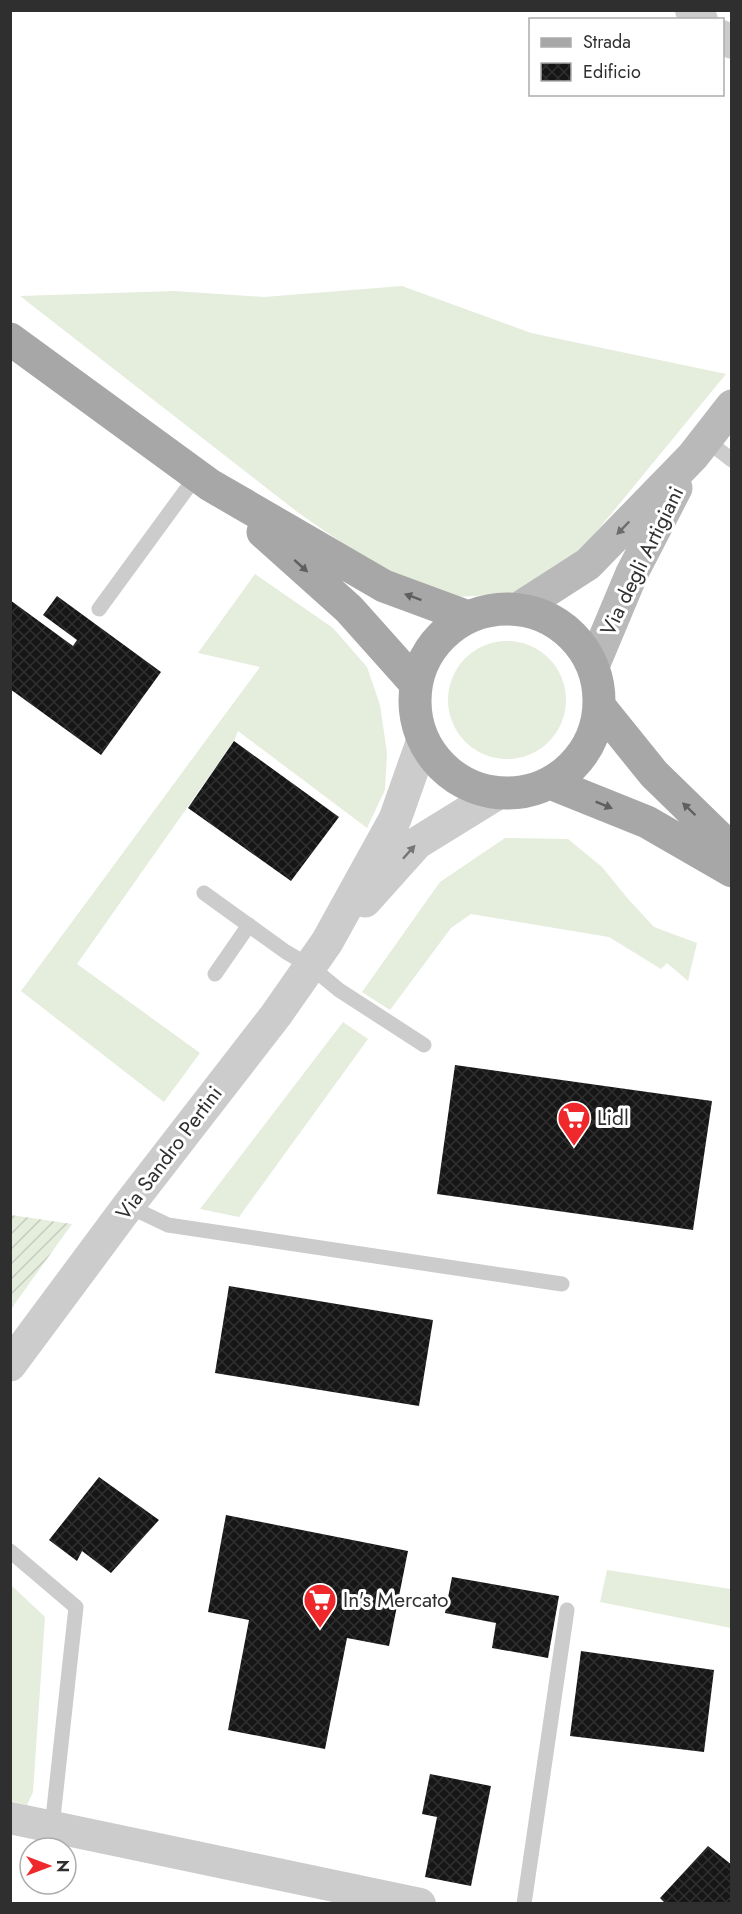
<svg xmlns="http://www.w3.org/2000/svg" width="742" height="1914" font-family="Jost,sans-serif">
<defs>
<pattern id="garden-furrows" width="10" height="10" patternUnits="userSpaceOnUse" patternTransform="scale(1.5)"><rect width="10" height="10" fill="#e5eddd"/><path d="M-1 1l2-2M0 10L10 0M9 11l2-2" fill="none" stroke="#c5ccbe"/></pattern>
<pattern id="building-cross-hatch" width="8" height="8" patternUnits="userSpaceOnUse" patternTransform="scale(1.5)"><rect width="8" height="8" fill="#161616"/><path d="M0 0l8 8M0 8l8-8" fill="none" stroke="#303030"/></pattern>
</defs>
<rect width="100%" height="100%" fill="#fff"/>
<path fill="#e5eddd" d="M 402,286 L 531,333 L 726,374 L 570,564 L 510,594 L 436,598 L 383,571 L 300,514 L 20,296 L 174,291 L 264,297 Z
M 255,574 L 333,628 L 367,667 L 380,705 L 387,753 L 385,790 L 367,828 L 238,731 L 234,741 L 77,964 L 200,1053 L 164,1102 L 21,991 L 260,667 L 198,653 Z
M448 700a59 59 0 1 1 118 0a59 59 0 1 1-118 0Z
M 505,838 L 568,839 L 602,867 L 629,900 L 654,927 L 697,943 L 688,981 L 667,963 L 661,969 L 609,937 L 471,914 L 451,928 L 390,1010 L 362,992 L 440,882 Z
M 343,1022 L 368,1039 L 239,1217 L 200,1209 Z
M 607,1570 L 731,1589 L 731,1628 L 600,1602 Z
M 10,1584 L 45,1617 L 33,1792 L 27,1805 L 11,1801 Z"/>
<path fill="url(#garden-furrows)" d="M 11,1215 L 72,1224 L 11,1309 L 10,1215 Z"/>
<path fill="url(#building-cross-hatch)" d="M 57,596 L 161,672 L 101,755 L 10,689 L 10,600 L 73,646 L 77,640 L 43,615 Z
M 234,741 L 339,817 L 291,881 L 188,808 Z
M 455,1065 L 712,1101 L 693,1230 L 437,1194 Z
M 229,1286 L 433,1320 L 419,1406 L 215,1373 Z
M 99,1477 L 159,1520 L 111,1573 L 82,1551 L 77,1561 L 49,1540 Z
M 226,1515 L 408,1551 L 389,1646 L 347,1638 L 325,1749 L 228,1730 L 249,1620 L 208,1612 Z
M 452,1577 L 559,1596 L 548,1658 L 492,1648 L 496,1623 L 445,1613 Z
M 581,1651 L 714,1670 L 704,1752 L 570,1736 Z
M 430,1774 L 491,1786 L 471,1886 L 425,1877 L 437,1817 L 422,1814 Z
M 708,1846 L 732,1865 L 732,1904 L 666,1904 L 660,1898 Z"/>
<g fill="none" stroke-linecap="round" stroke-linejoin="round">
<path stroke="#ccc" stroke-width="15" d="M 706,440 L 732,460
M 99,609 L 197,475
M 204,893 L 286,952 L 310,966 L 339,990 L 424,1045
M 215,974 L 249,925
M 128,1206 L 168,1225 L 562,1284
M 10,1551 L 76,1607 L 52,1827
M 524,1904 L 567,1610"/>
<path stroke="#ccc" stroke-width="32" d="M 691,10 L 702,20
M 722,36 L 732,43
M 10,1818 L 420,1904"/>
<path stroke="#ccc" stroke-width="33" d="M 365,901 L 417,843 L 498,793
M 10,1365 L 128,1206 L 276,1015 L 327,942 L 395,819 L 423,740"/>
<path stroke="#b9b9b9" stroke-width="33" d="M 518,609 L 588,564 L 693,456 L 732,406
M 593,666 L 632,573 L 676,488"/>
<path stroke="#a7a7a7" stroke-width="33" d="M 10,339 L 210,485 L 384,586 L 468,617
M 263,532 L 349,609 L 416,684
M415 701a92 92 0 1 1 184 0a92 92 0 1 1-184 0Z
M 600,707 L 654,774 L 732,850
M 550,783 L 647,822 L 732,871"/>
</g>
<defs><path id="oneway-solid" d="M-6-.8H1V-3.2L6.5 0L1 3.2V.8H-6Z" transform="scale(1.5)"/></defs>
<use fill="#6d6d6d" href="#oneway-solid" transform="translate(623 528) rotate(134)"/>
<g fill="#5f5f5f">
<use href="#oneway-solid" transform="translate(301 566) rotate(42)"/>
<use href="#oneway-solid" transform="translate(413 597) rotate(-160)"/>
<use href="#oneway-solid" transform="translate(604 805) rotate(22)"/>
<use href="#oneway-solid" transform="translate(689 809) rotate(-136)"/>
</g>
<use fill="#767676" href="#oneway-solid" transform="translate(409 852) rotate(-48)"/>
<defs>
<g id="supermarket-pin" transform="scale(1.725)"><path d="M0 17L-7.5 6A9.5 9.5 0 1 1 7.5 6Z" fill="#ef292b" stroke="#fff"/><path d="M-6-5.5h2.5l.6 2H6L4.5 2H-2.5L-4.4-4H-6ZM-1.5 3.2a1.3 1.3 0 1 0 .1 0ZM3 3.2a1.3 1.3 0 1 0 .1 0Z" fill="#fff"/></g>
</defs>
<g fill-rule="evenodd">
<use href="#supermarket-pin" x="574" y="1118"/>
<use href="#supermarket-pin" x="320" y="1600"/>
</g>
<g text-anchor="middle" stroke-width="6" stroke-linejoin="round" paint-order="stroke">
<g font-size="21" fill="#2f2f2f" stroke="#fff">
<text transform="translate(642 561) rotate(-64)" y="7">Via degli Artigiani</text>
<text transform="translate(169 1153) rotate(-53)" y="7">Via Sandro Pertini</text>
</g>
<g font-size="21" fill="#2f2f2f" stroke="#fff" text-anchor="start">
<text x="597" y="1125">Lidl</text>
<text x="343" y="1607">In's Mercato</text>
</g>
</g>
<rect width="742" height="1914" fill="none" stroke="#2f2f2f" stroke-width="24"/>
<rect x="529" y="18" width="195" height="78" fill="#ffffff" stroke="#acacac" stroke-width="1.5"/>
<rect x="541" y="38" width="30" height="9" fill="#a7a7a7" stroke="#acacac" stroke-width="1.5"/>
<text x="583" y="48" font-size="18" fill="#2f2f2f">Strada</text>
<rect x="541" y="63" width="30" height="18" fill="url(#building-cross-hatch)" stroke="#acacac" stroke-width="1.5"/>
<text x="583" y="78" font-size="18" fill="#2f2f2f">Edificio</text>
<g transform="translate(48 1866) rotate(90)"><circle r="28" fill="#ffffff" stroke="#acacac" stroke-width="1.5"/>
<path d="M0-4.5L10 22L0 15L-10 22Z" fill="#ef292b"/>
<text y="-9" font-size="16" font-weight="bold" text-anchor="middle" fill="#2f2f2f">N</text>
</g>
</svg>
